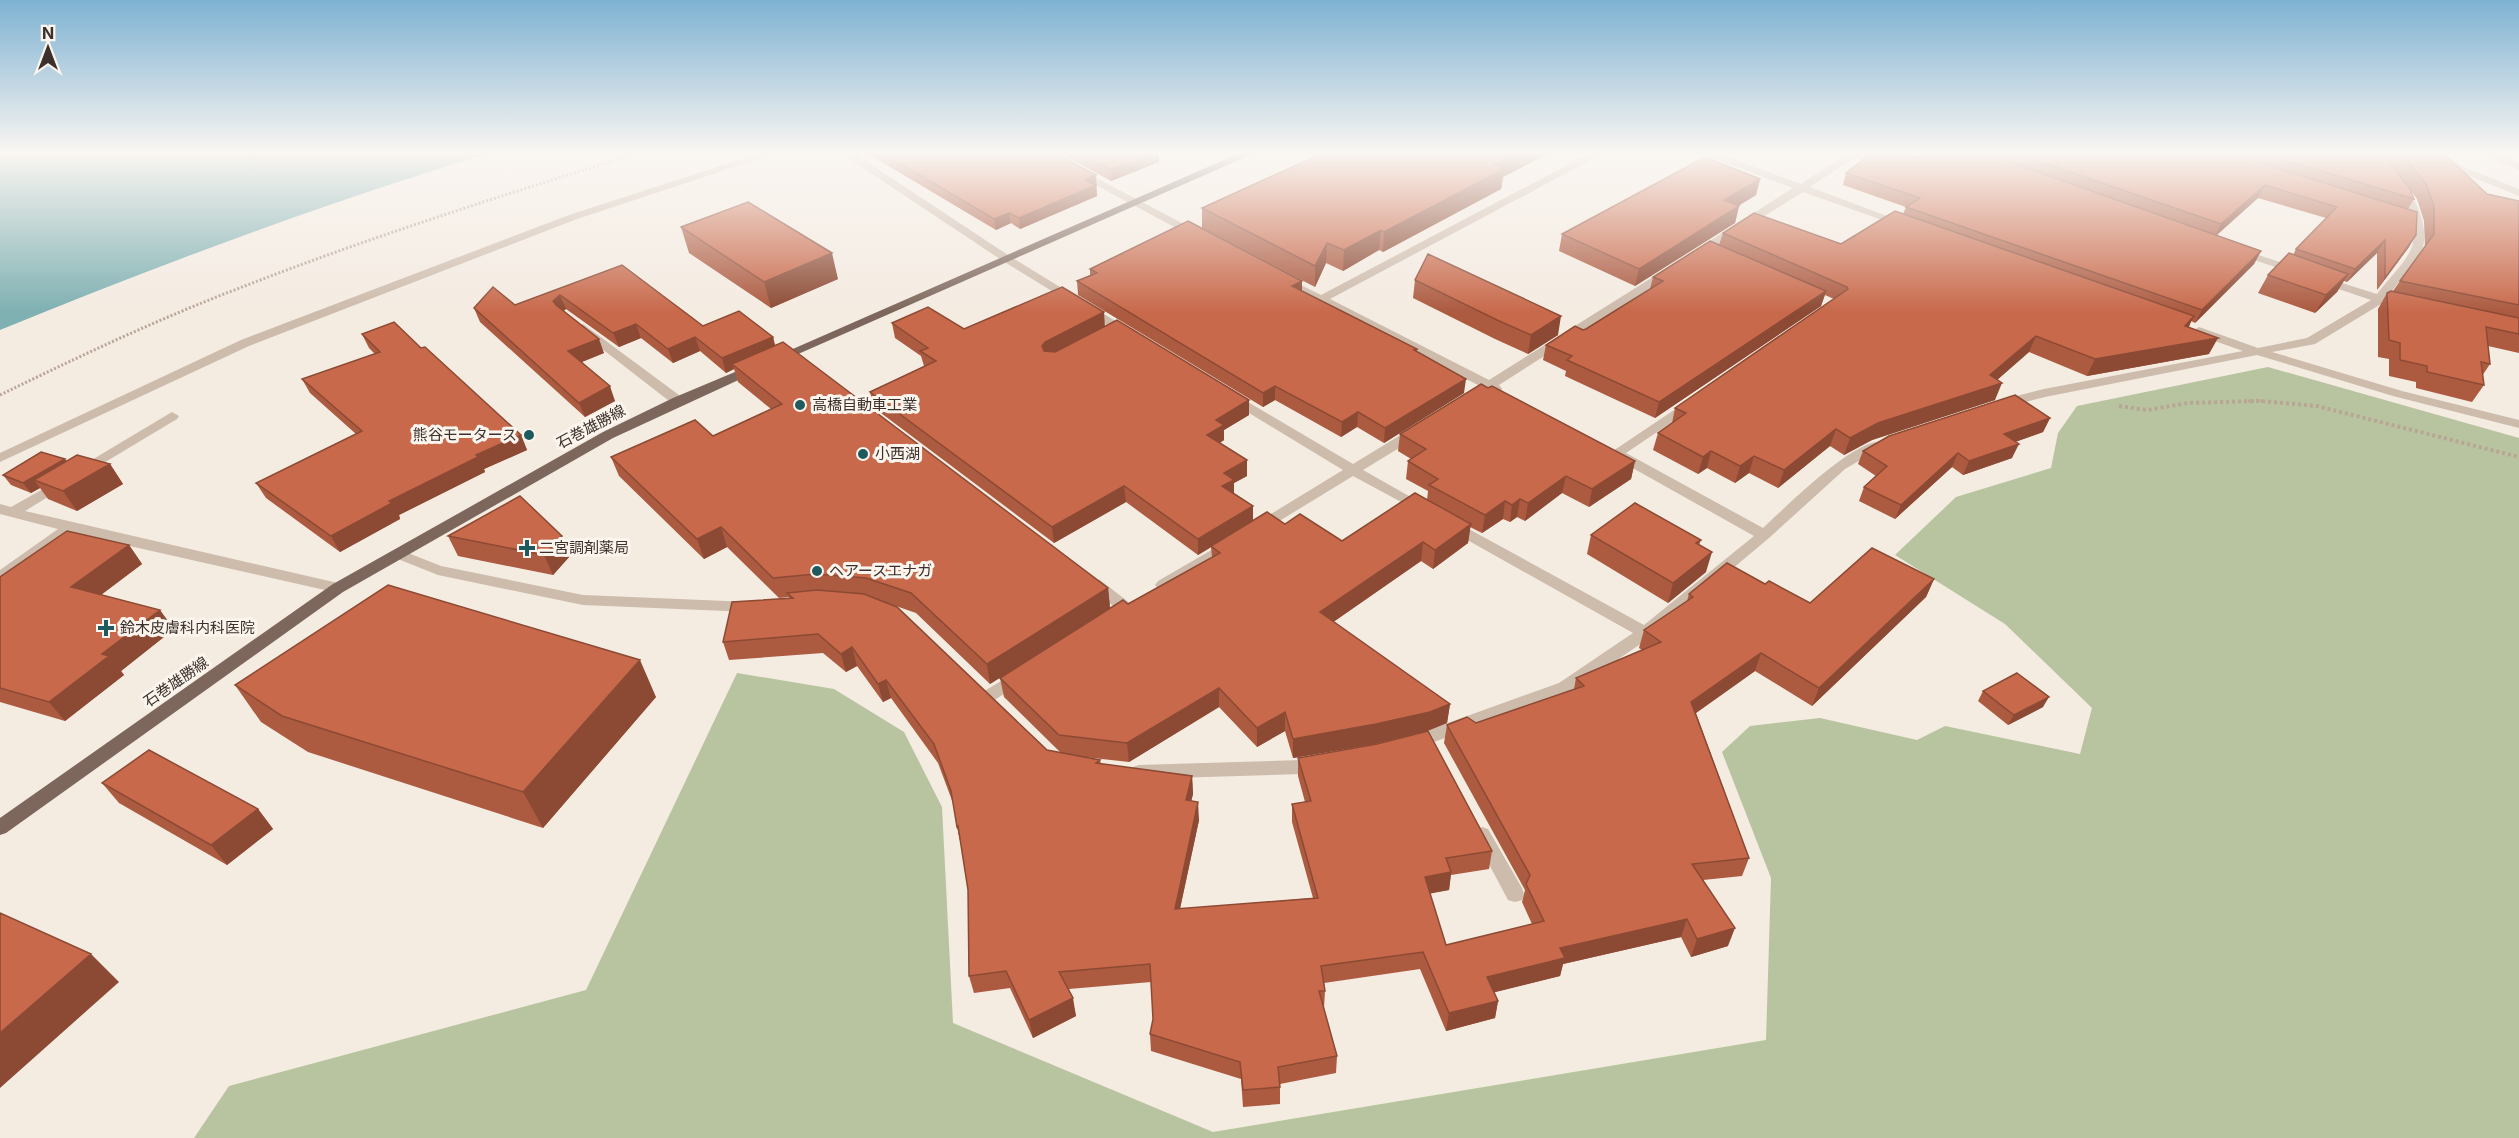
<svg xmlns="http://www.w3.org/2000/svg" width="2519" height="1138" font-family="Inter,'Noto Sans JP',sans-serif">
<rect width="100%" height="100%" fill="#f4ebe1"/>
<path fill="#b8c4a0" d="M 2268,367 L 2519,438 L 2519,1138 L 194,1138 L 229,1086 L 586,990 L 737,673 L 834,689 L 904,732 L 942,807 L 953,1023 L 1213,1132 L 1766,1040 L 1771,878 L 1722,752 L 1750,726 L 1820,718 L 1917,740 L 1945,726 L 2080,754 L 2092,708 L 2005,624 L 1895,555 L 1956,497 L 2051,468 L 2058,433 L 2077,406 Z"/>
<path fill="#7fb0b2" d="M 0,152 L 494,152 C 326,202 162,264 0,330 Z"/>
<g fill="none" stroke-linecap="round" stroke-linejoin="round">
<path stroke="#b9a596" stroke-width="3" stroke-dasharray="2 2" stroke-linecap="butt" d="M 0,395 C 78,357 156,320 237,289 C 370,237 506,194 642,152
M 2244,401 L 2264,401"/>
<path stroke="#b9a596" stroke-width="4" stroke-dasharray="3 3" stroke-linecap="butt" d="M 2119,406 L 2147,410 L 2188,403 L 2259,401 L 2317,406 L 2519,457"/>
<path fill="#cdbbac" fill-rule="evenodd" d="M 763,152 L 780,152 L 577,219 L 249,346 L 0,462 L 0,453 L 241,340 L 569,215 Z
M 839,152 L 852,152 L 1011,257 L 1135,333 L 1129,337 L 1125,336 L 1003,261 Z
M 1592,152 L 1606,152 L 1330,299 L 1489,380 L 1664,270 L 1672,270 L 1672,274 L 1499,385 L 1502,389 L 1501,392 L 1490,391 L 1475,401 L 1465,401 L 1464,398 L 1480,386 L 1316,303 L 1279,281 L 1285,278 L 1289,279 L 1321,295 Z
M 1697,152 L 1713,152 L 1801,184 L 1850,152 L 1863,152 L 1810,187 L 1908,224 L 1903,227 L 1899,226 L 1803,192 L 1702,255 L 1694,255 L 1694,251 L 1793,188 Z
M 2411,152 L 2426,152 L 2519,189 L 2519,196 Z
M 2477,152 L 2492,152 L 2519,163 L 2519,170 Z
M 1081,170 L 1201,233 L 1203,235 L 1201,237 L 1193,237 L 1077,175 L 1076,173 Z
M 2401,184 L 2405,185 C 2417,202 2428,225 2423,247 C 2420,257 2394,287 2387,298 L 2391,301 L 2389,304 L 2381,304 L 2315,344 L 2272,352 L 2402,391 L 2519,420 L 2519,428 L 2393,396 L 2257,355 L 2045,397 L 2002,408 L 1995,404 L 1997,401 L 2044,389 L 2243,351 L 2195,334 L 2193,331 L 2199,327 L 2258,348 L 2307,338 L 2371,300 L 2318,282 L 2318,278 L 2326,278 L 2377,294 C 2387,280 2404,265 2411,249 C 2419,231 2406,202 2396,187 Z
M 2240,249 L 2301,269 L 2303,271 L 2301,273 L 2293,273 L 2236,254 L 2234,252 Z
M 583,324 L 683,398 L 684,401 L 683,404 L 673,404 L 579,331 L 577,328 Z
M 1231,392 L 1353,464 L 1412,428 L 1422,428 L 1424,431 L 1422,434 L 1363,470 L 1430,508 L 1423,513 L 1418,511 L 1353,476 L 1263,531 L 1253,531 L 1251,528 L 1253,525 L 1343,470 L 1226,399 L 1225,396 L 1226,393 Z
M 1689,400 L 1696,404 L 1694,407 L 1626,453 L 1763,528 C 1783,510 1857,435 1884,442 L 1886,445 L 1845,469 L 1769,538 L 1651,637 L 1571,691 L 1418,748 L 1412,750 L 1406,748 L 1403,743 L 1406,738 L 1559,683 L 1633,633 L 1446,528 L 1444,525 L 1446,522 L 1456,522 L 1644,625 L 1754,536 L 1613,457 L 1610,453 Z
M 172,412 L 179,416 L 177,419 L 87,473 L 77,473 L 75,470 Z
M 61,479 L 66,480 L 68,483 L 66,486 L 25,511 L 338,583 L 346,588 L 338,593 L 72,533 L 0,582 L 0,570 L 58,529 L 0,514 L 0,504 L 11,507 Z
M 1227,541 L 1234,546 L 1232,549 L 1168,589 L 1158,589 L 1155,585 L 1158,581 Z
M 398,549 L 441,566 L 583,595 L 750,602 L 755,603 L 758,607 L 755,611 L 750,612 L 583,605 L 438,575 L 393,557 L 391,554 Z
M 1095,579 L 1100,580 L 1131,604 L 1134,608 L 1131,612 L 1121,612 L 1090,588 L 1087,584 Z
M 1018,671 L 1024,673 L 1026,677 L 1024,681 L 993,701 L 981,701 L 979,697 L 981,693 Z
M 1319,757 L 1325,759 L 1328,764 L 1325,769 L 1301,774 L 1139,779 L 1133,777 L 1130,772 L 1133,767 L 1139,765 L 1301,760 Z
M 1482,827 L 1488,829 L 1522,888 L 1524,894 L 1522,900 L 1515,902 L 1508,900 L 1473,834 L 1476,829 Z"/>
<path fill="#7d675c" fill-rule="evenodd" d="M 1242,152 L 1257,152 L 780,362 L 776,363 L 770,359 Z
M 754,364 L 760,368 L 758,371 L 613,438 L 343,592 L 6,833 L 0,835 L 0,818 L 333,584 L 603,432 L 673,398 Z"/>
</g>
<path fill="#ac5a40" fill-rule="evenodd" d="M 865,152 L 1053,152 L 1097,186 L 1096,187 L 1097,196 L 1020,229 L 1011,223 L 996,230 Z
M 1058,152 L 1159,152 L 1159,162 L 1111,181 Z
M 1325,152 L 1551,152 L 1503,177 L 1501,189 L 1383,252 L 1379,250 L 1343,271 L 1326,263 L 1315,287 L 1202,228 L 1202,208 Z
M 1924,152 L 2442,152 L 2487,194 L 2519,201 L 2519,353 L 2488,346 L 2490,364 L 2482,376 L 2484,385 L 2472,402 L 2416,388 L 2416,382 L 2389,376 L 2389,359 L 2378,357 L 2378,309 L 2387,293 L 2393,291 L 2400,281 L 2425,247 L 2424,221 L 2417,199 L 2411,191 L 2414,199 L 2408,209 L 2409,247 L 2377,290 L 2377,253 L 2347,282 L 2344,281 L 2337,292 L 2315,313 L 2258,293 L 2268,275 L 2293,255 L 2296,249 L 2326,218 L 2258,198 L 2216,236 L 2261,251 L 2254,264 L 2195,323 L 2191,321 L 2189,327 L 2209,354 L 2087,376 L 2029,352 L 1997,380 L 1995,400 L 1872,440 L 1844,455 L 1830,446 L 1778,488 L 1749,473 L 1735,483 L 1707,468 L 1698,474 L 1653,450 L 1658,433 L 1672,423 L 1675,408 L 1834,299 L 1825,295 L 1821,306 L 1655,418 L 1565,376 L 1566,371 L 1543,360 L 1546,345 L 1586,329 L 1650,289 L 1653,277 L 1719,245 L 1723,233 L 1841,244 L 1903,214 L 1906,207 L 1843,185 L 1846,173 L 1916,158 Z
M 1760,179 L 1756,195 L 1738,206 L 1739,206 L 1735,223 L 1635,286 L 1559,251 L 1562,234 Z
M 681,227 L 838,279 L 771,308 L 689,253 Z
M 622,265 L 703,326 L 773,337 L 775,345 L 1108,588 L 1110,608 L 1128,604 L 1212,557 L 1211,547 L 1198,555 L 1126,502 L 1054,543 L 873,407 L 870,392 L 924,366 L 921,356 L 895,338 L 892,323 L 964,329 L 1105,326 L 1249,400 L 1249,415 L 1224,430 L 1224,440 L 1220,443 L 1247,476 L 1234,483 L 1234,494 L 1253,506 L 1253,521 L 1285,524 L 1342,541 L 1427,500 L 1428,491 L 1406,479 L 1408,461 L 1411,459 L 1398,451 L 1400,434 L 1635,461 L 1631,479 L 1589,507 L 1562,493 L 1525,521 L 1517,517 L 1510,522 L 1503,519 L 1482,533 L 1470,527 L 1468,543 L 1433,569 L 1421,561 L 1333,622 L 1450,704 L 1447,723 L 1427,731 L 1375,744 L 1293,758 L 1285,731 L 1257,747 L 1219,707 L 1129,762 L 1075,756 L 1100,760 L 1101,764 L 1192,776 L 1193,794 L 1191,801 L 1199,820 L 1180,909 L 1313,898 L 1292,822 L 1292,804 L 1305,802 L 1298,776 L 1298,758 L 1492,851 L 1489,869 L 1451,875 L 1449,890 L 1430,893 L 1446,945 L 1532,924 L 1522,902 L 1525,890 L 1444,743 L 1447,725 L 1476,723 L 1574,689 L 1576,678 L 1642,650 L 1639,648 L 1644,630 L 1687,601 L 1689,594 L 1765,584 L 1810,603 L 1934,579 L 1926,597 L 1812,706 L 1755,671 L 1696,713 L 1749,858 L 1742,876 L 1703,880 L 1728,946 L 1691,957 L 1681,937 L 1563,964 L 1560,976 L 1494,992 L 1498,1001 L 1495,1018 L 1446,1031 L 1420,969 L 1324,983 L 1325,991 L 1324,1008 L 1337,1056 L 1336,1073 L 1280,1084 L 1280,1104 L 1243,1107 L 1241,1079 L 1151,1051 L 1150,1034 L 1153,1019 L 1151,982 L 1069,989 L 1076,1016 L 1033,1038 L 1010,988 L 974,993 L 969,976 L 968,890 L 961,845 L 953,803 L 938,763 L 891,698 L 883,702 L 857,666 L 846,672 L 823,653 L 729,660 L 723,642 L 789,598 L 789,597 L 779,598 L 727,547 L 704,559 L 619,476 L 611,457 L 713,436 L 771,409 L 738,382 L 734,369 L 726,373 L 700,351 L 673,363 L 641,338 L 619,347 L 566,309 L 563,311 L 604,353 L 582,362 L 615,401 L 585,417 L 480,322 L 474,308 L 515,305 ZM 893,605 L 916,613 L 990,684 L 1014,669 L 1000,678 L 1004,697 L 1061,753 L 1047,750 Z
M 1090,269 L 1302,281 L 1302,291 L 1417,349 L 1417,352 L 1464,393 L 1384,443 L 1357,427 L 1341,437 L 1275,400 L 1263,407 L 1078,295 L 1077,281 L 1090,275 Z
M 1415,280 L 1558,335 L 1528,354 L 1495,339 L 1413,298 Z
M 362,334 L 421,348 L 521,435 L 527,450 L 484,469 L 485,472 L 399,515 L 400,519 L 340,552 L 266,498 L 256,483 L 356,434 L 310,393 L 302,379 L 375,354 L 369,348 Z
M 2050,418 L 2043,432 L 2015,442 L 2012,458 L 1963,475 L 1952,467 L 1895,519 L 1859,501 L 1864,487 L 1876,476 L 1858,464 L 1863,451 Z
M 66,461 L 110,464 L 123,484 L 77,511 L 48,499 L 40,488 L 31,493 L 11,485 L 3,475 Z
M 1591,535 L 1701,540 L 1699,545 L 1706,572 L 1668,603 L 1587,554 Z
M 448,536 L 570,556 L 553,575 L 458,556 Z
M 129,545 L 142,564 L 101,595 L 174,629 L 121,671 L 124,675 L 65,721 L 0,702 L 0,577 Z
M 235,685 L 656,697 L 543,828 L 308,752 L 261,722 Z
M 1983,691 L 2043,707 L 2008,725 L 1978,701 Z
M 102,783 L 258,809 L 273,829 L 227,865 L 119,803 Z"/>
<path fill="#8c4a34" d="M 1156,152 L 1159,152 L 1159,162 L 1111,181 L 1111,170 Z
M 1516,152 L 1551,152 L 1503,177 L 1501,189 L 1383,252 L 1384,232 L 1494,164 Z
M 1096,175 L 1097,196 L 1020,229 L 1019,218 L 1085,180 Z
M 1760,179 L 1756,195 L 1720,217 L 1724,200 Z
M 2265,185 L 2258,198 L 2215,236 L 2221,224 Z
M 1739,206 L 1735,223 L 1635,286 L 1639,269 Z
M 1009,213 L 1011,223 L 996,230 L 994,219 Z
M 1381,230 L 1379,250 L 1343,271 L 1344,250 Z
M 2416,235 L 2409,247 L 2377,290 L 2385,278 Z
M 2385,240 L 2377,253 L 2347,282 L 2355,269 Z
M 1327,243 L 1326,263 L 1315,287 L 1315,266 Z
M 2261,251 L 2254,264 L 2195,323 L 2202,310 Z
M 832,253 L 838,279 L 771,308 L 764,282 Z
M 2348,274 L 2337,292 L 2315,313 L 2326,295 Z
M 1302,281 L 1302,295 L 1292,286 Z
M 1826,291 L 1821,306 L 1655,418 L 1659,402 Z
M 560,295 L 566,309 L 559,315 L 553,301 Z
M 1104,312 L 1105,327 L 1044,361 L 1042,346 L 1045,342 Z
M 1561,316 L 1558,335 L 1528,354 L 1531,335 Z
M 2194,316 L 2186,332 L 2185,326 Z
M 636,324 L 641,338 L 619,347 L 613,333 Z
M 2036,336 L 2029,352 L 1989,387 L 2002,383 L 1995,400 L 1872,440 L 1844,455 L 1850,438 L 1878,423 L 1990,375 Z
M 695,337 L 700,351 L 673,363 L 668,349 Z
M 773,337 L 776,351 L 732,364 L 734,369 L 726,373 L 722,358 Z
M 2218,338 L 2209,354 L 2087,376 L 2095,359 Z
M 599,339 L 604,353 L 574,365 L 568,351 Z
M 1466,379 L 1464,393 L 1384,443 L 1385,428 Z
M 610,386 L 615,401 L 585,417 L 579,403 Z
M 1275,386 L 1275,400 L 1263,407 L 1263,393 Z
M 1249,400 L 1249,415 L 1224,430 L 1224,440 L 1208,450 L 1207,435 L 1216,420 Z
M 1358,412 L 1357,427 L 1341,437 L 1342,422 Z
M 2050,418 L 2043,432 L 1998,448 L 2004,434 Z
M 1836,429 L 1830,446 L 1778,488 L 1784,470 Z
M 521,435 L 527,450 L 484,469 L 485,472 L 399,515 L 400,519 L 340,552 L 331,536 L 389,501 L 476,455 Z
M 2019,444 L 2012,458 L 1963,475 L 1969,461 Z
M 1711,451 L 1707,468 L 1698,474 L 1703,457 Z
M 1958,453 L 1952,467 L 1895,519 L 1901,505 Z
M 1754,456 L 1749,473 L 1735,483 L 1740,466 Z
M 65,459 L 72,468 L 34,480 L 40,488 L 31,493 L 23,483 Z
M 1247,460 L 1247,476 L 1234,483 L 1234,495 L 1222,486 L 1224,473 Z
M 1635,461 L 1631,479 L 1589,507 L 1592,489 Z
M 110,464 L 123,484 L 77,511 L 63,491 Z
M 1566,476 L 1562,493 L 1525,521 L 1528,503 Z
M 1124,486 L 1126,502 L 1054,543 L 1052,527 Z
M 1520,499 L 1517,517 L 1510,522 L 1512,505 Z
M 1505,501 L 1503,519 L 1482,533 L 1485,515 Z
M 1253,506 L 1253,522 L 1198,555 L 1198,539 Z
M 1471,524 L 1468,543 L 1433,569 L 1435,550 Z
M 721,527 L 727,547 L 704,559 L 697,539 Z
M 562,536 L 570,556 L 553,575 L 544,555 Z
M 1423,542 L 1421,561 L 1319,632 L 1320,612 Z
M 129,545 L 142,564 L 86,606 L 71,587 Z
M 1712,552 L 1706,572 L 1668,603 L 1673,583 Z
M 1934,579 L 1926,597 L 1812,706 L 1819,688 Z
M 1108,588 L 1110,608 L 990,684 L 987,664 Z
M 160,610 L 174,629 L 121,671 L 124,675 L 65,721 L 49,702 L 102,654 Z
M 852,647 L 857,666 L 846,672 L 841,654 Z
M 1761,653 L 1755,671 L 1686,720 L 1691,702 Z
M 640,660 L 656,697 L 543,828 L 523,792 Z
M 886,680 L 891,698 L 883,702 L 878,684 Z
M 1219,688 L 1219,707 L 1129,762 L 1127,743 Z
M 2049,697 L 2043,707 L 2008,725 L 2014,715 Z
M 1450,704 L 1447,723 L 1427,731 L 1375,744 L 1293,758 L 1293,739 Z
M 1285,712 L 1285,731 L 1257,747 L 1257,728 Z
M 1192,776 L 1193,794 L 1187,818 L 1186,800 Z
M 1198,802 L 1199,820 L 1176,927 L 1175,909 Z
M 258,809 L 273,829 L 227,865 L 211,845 Z
M 958,826 L 961,845 L 957,827 Z
M 1451,872 L 1449,890 L 1423,895 L 1425,877 Z
M 1687,919 L 1681,937 L 1563,964 L 1560,976 L 1484,995 L 1487,977 L 1560,948 Z
M 1735,928 L 1728,946 L 1691,957 L 1697,939 Z
M 91,954 L 119,982 L 0,1088 L 0,1033 Z
M 1073,998 L 1076,1016 L 1033,1038 L 1029,1020 Z
M 1498,1001 L 1495,1018 L 1446,1031 L 1449,1013 Z"/>
<path fill="#c8694b" stroke="#8c4a34" stroke-width="1.5" d="M 881,152 L 1053,152 L 1096,175 L 1085,180 L 1096,185 L 1019,218 L 1009,213 L 994,219 Z
M 1077,152 L 1156,152 L 1111,170 Z
M 1325,152 L 1516,152 L 1494,164 L 1504,169 L 1384,232 L 1381,230 L 1344,250 L 1327,243 L 1315,266 L 1202,208 Z
M 1873,152 L 1899,152 L 1916,158 L 1924,152 L 1981,152 L 2261,251 L 2202,310 L 1906,207 L 1920,198 L 1846,173 Z
M 2012,152 L 2226,152 L 2417,212 L 2416,235 L 2385,278 L 2385,240 L 2355,269 L 2296,249 L 2337,207 L 2265,185 L 2221,224 Z
M 2259,152 L 2381,152 L 2410,189 L 2414,199 Z
M 2401,152 L 2442,152 L 2487,194 L 2519,201 L 2519,305 L 2400,281 L 2434,234 L 2434,206 L 2426,184 Z
M 1705,157 L 1760,179 L 1724,200 L 1739,206 L 1639,269 L 1562,234 Z
M 748,202 L 832,253 L 764,282 L 681,227 Z
M 1895,211 L 2194,316 L 2185,326 L 2218,338 L 2095,359 L 2036,336 L 1990,375 L 2002,383 L 1878,423 L 1850,438 L 1836,429 L 1784,470 L 1754,456 L 1740,466 L 1711,451 L 1703,457 L 1658,433 L 1686,413 L 1675,408 L 1848,289 L 1847,287 L 1723,233 L 1754,213 L 1841,244 Z
M 1188,221 L 1302,281 L 1292,286 L 1417,349 L 1414,350 L 1466,379 L 1385,428 L 1358,412 L 1342,422 L 1275,386 L 1263,393 L 1077,281 L 1097,273 L 1090,269 Z
M 1710,241 L 1826,291 L 1659,402 L 1567,360 L 1572,356 L 1546,345 L 1575,326 L 1583,330 L 1586,329 L 1663,281 L 1653,277 Z
M 2289,253 L 2348,274 L 2326,295 L 2268,275 Z
M 1428,254 L 1561,316 L 1531,335 L 1497,320 L 1415,280 Z
M 622,265 L 703,326 L 739,311 L 773,337 L 722,358 L 695,337 L 668,349 L 636,324 L 613,333 L 560,295 L 553,301 L 556,305 L 599,339 L 568,351 L 610,386 L 579,403 L 474,308 L 493,287 L 515,305 Z
M 1062,287 L 1104,312 L 1045,342 L 1042,346 L 1044,351 L 1055,352 L 1117,320 L 1249,400 L 1216,420 L 1224,425 L 1207,435 L 1247,460 L 1224,473 L 1234,480 L 1222,486 L 1253,506 L 1198,539 L 1124,486 L 1052,527 L 870,392 L 936,361 L 920,351 L 928,348 L 892,323 L 928,307 L 964,329 Z
M 2391,291 L 2519,318 L 2519,334 L 2486,327 L 2490,364 L 2481,362 L 2484,385 L 2427,372 L 2427,366 L 2400,360 L 2400,343 L 2389,340 L 2387,293 Z
M 394,322 L 421,348 L 425,347 L 521,435 L 476,455 L 478,457 L 389,501 L 392,503 L 331,536 L 256,483 L 362,431 L 302,379 L 380,352 L 362,334 Z
M 783,342 L 1108,588 L 987,664 L 911,593 L 866,578 L 816,574 L 773,578 L 721,527 L 697,539 L 611,457 L 695,420 L 713,436 L 782,404 L 732,364 Z
M 1481,384 L 1488,388 L 1492,386 L 1635,461 L 1592,489 L 1566,476 L 1528,503 L 1520,499 L 1512,505 L 1505,501 L 1485,515 L 1429,485 L 1438,479 L 1408,461 L 1426,449 L 1400,434 Z
M 2015,395 L 2050,418 L 2004,434 L 2019,444 L 1969,461 L 1958,453 L 1901,505 L 1864,487 L 1887,466 L 1863,451 L 1889,436 Z
M 41,452 L 65,459 L 23,483 L 3,475 Z
M 77,455 L 110,464 L 63,491 L 34,480 Z
M 1415,493 L 1471,524 L 1435,550 L 1423,542 L 1320,612 L 1450,704 L 1430,712 L 1376,724 L 1293,739 L 1285,712 L 1257,728 L 1219,688 L 1127,743 L 1059,735 L 1000,678 L 1123,600 L 1128,604 L 1220,553 L 1211,546 L 1267,512 L 1285,524 L 1300,514 L 1342,541 Z
M 520,496 L 562,536 L 544,555 L 448,536 Z
M 1635,503 L 1701,540 L 1696,543 L 1712,552 L 1673,583 L 1591,535 Z
M 67,531 L 129,545 L 71,587 L 160,610 L 102,654 L 109,656 L 49,702 L 0,688 L 0,577 Z
M 1872,548 L 1934,579 L 1819,688 L 1761,653 L 1691,702 L 1749,858 L 1692,864 L 1735,928 L 1697,939 L 1687,919 L 1560,948 L 1565,958 L 1487,977 L 1498,1001 L 1449,1013 L 1423,952 L 1321,966 L 1325,991 L 1319,991 L 1337,1056 L 1278,1067 L 1280,1087 L 1243,1090 L 1240,1062 L 1150,1034 L 1153,1019 L 1150,964 L 1059,972 L 1073,998 L 1029,1020 L 1006,971 L 969,976 L 968,890 L 958,826 L 957,827 L 951,791 L 934,744 L 886,680 L 878,684 L 852,647 L 841,654 L 818,634 L 723,642 L 732,602 L 793,598 L 787,593 L 817,590 L 864,594 L 897,607 L 1047,750 L 1100,760 L 1096,763 L 1192,776 L 1186,800 L 1198,802 L 1175,909 L 1318,898 L 1292,804 L 1311,801 L 1298,758 L 1377,744 L 1428,731 L 1492,851 L 1446,858 L 1451,872 L 1425,877 L 1446,945 L 1544,921 L 1526,884 L 1530,875 L 1447,725 L 1467,717 L 1476,723 L 1584,686 L 1576,678 L 1661,642 L 1644,630 L 1693,597 L 1689,594 L 1727,563 L 1765,584 L 1769,581 L 1810,603 Z
M 388,585 L 640,660 L 523,792 L 282,716 L 235,685 Z
M 2017,673 L 2049,697 L 2014,715 L 1983,691 Z
M 149,750 L 258,809 L 211,845 L 102,783 Z
M 0,913 L 91,954 L 0,1033 Z"/>
<linearGradient id="sky" x2="0" y2="1"><stop stop-color="#7eb2d2"/><stop offset="0.49" stop-color="#faf6f2"/><stop offset="1" stop-color="#faf6f2" stop-opacity="0"/></linearGradient>
<rect width="2519" height="312" fill="url(#sky)"/>
<g fill="#1f5a5e" stroke="#fbf5ee" stroke-width="2">
<circle cx="800" cy="405" r="6"/>
<circle cx="529" cy="435" r="6"/>
<circle cx="863" cy="454" r="6"/>
<path d="M524 539h6v6h6v6h-6v6h-6v-6h-6v-6h6z"/>
<circle cx="817" cy="571" r="6"/>
<path d="M103 619h6v6h6v6h-6v6h-6v-6h-6v-6h6z"/>
</g>
<g text-anchor="middle" stroke-width="6" stroke-linejoin="round" paint-order="stroke">
<g font-size="15" fill="#3b302b" stroke="#fbf5ee" text-anchor="start">
<text x="812" y="410">高橋自動車工業</text>
<text x="517" y="440" text-anchor="end">熊谷モータース</text>
<text x="875" y="459">小西湖</text>
<text x="539" y="553">二宮調剤薬局</text>
<text x="829" y="576">ヘアースエナガ</text>
<text x="120" y="633">鈴木皮膚科内科医院</text>
</g>
<g font-size="15" fill="#3b302b" stroke="#fbf5ee">
<text transform="translate(591 427) rotate(-28)" y="5">石巻雄勝線</text>
<text transform="translate(176 682) rotate(-35)" y="5">石巻雄勝線</text>
</g>
</g>
<g transform="translate(48 48)" stroke="#fbf5ee" stroke-width="4.5" paint-order="stroke">
<path d="M0-4.5L10 22L0 15L-10 22Z" fill="#3b302b"/>
<text y="-9" font-size="16" font-weight="bold" text-anchor="middle" fill="#3b302b">N</text>
</g>
</svg>
